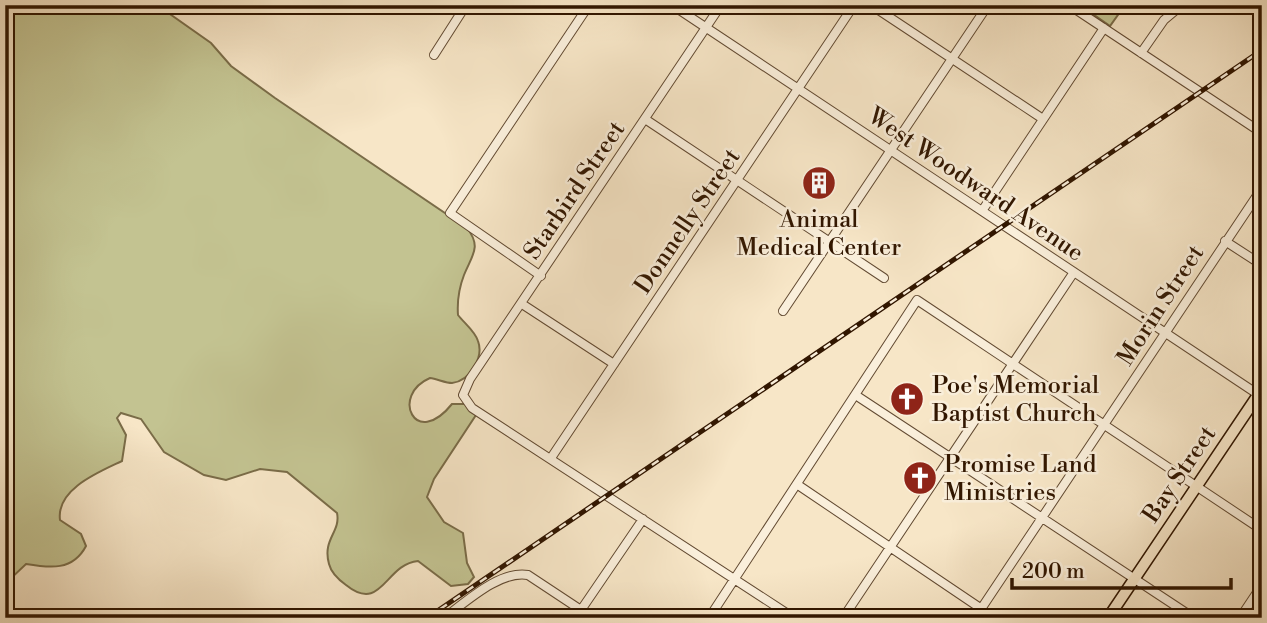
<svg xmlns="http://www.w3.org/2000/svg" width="1267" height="623" font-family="'Libre Bodoni',serif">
<rect width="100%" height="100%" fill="#f7e6c7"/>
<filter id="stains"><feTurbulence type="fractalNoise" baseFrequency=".00286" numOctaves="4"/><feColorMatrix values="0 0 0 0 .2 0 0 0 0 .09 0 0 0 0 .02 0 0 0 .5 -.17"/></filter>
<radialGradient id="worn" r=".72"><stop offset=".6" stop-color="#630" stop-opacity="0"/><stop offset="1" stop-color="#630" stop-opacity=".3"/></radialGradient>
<path fill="#c3c391" stroke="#7a6c48" stroke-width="2" d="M 5,5 L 157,5 L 211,43 L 231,66 L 275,98 L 467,228 C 482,247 472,255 464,275 C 459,288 457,301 458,315 C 464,323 475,331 478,341 C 484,357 470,381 452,383 C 446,383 437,379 430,378 C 390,395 415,450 452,404 L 469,404 L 476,415 L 434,479 L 427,497 L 444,522 L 463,533 L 467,563 L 474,577 L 468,584 L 451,586 L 418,561 C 385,564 382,614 346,585 C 339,580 331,572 329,564 C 322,539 341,532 337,513 L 287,472 L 260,469 L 226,480 L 204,475 L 164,452 L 141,419 L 121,413 L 117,418 L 126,435 L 122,461 C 99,472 56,489 60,520 L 81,534 L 86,546 C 73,571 50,568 26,564 L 5,584 Z
M 1080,5 L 1125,5 L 1110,26 Z"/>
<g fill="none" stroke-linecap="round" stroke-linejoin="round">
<g stroke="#624a32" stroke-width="10">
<path id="minor" d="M 672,5 L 1262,397
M 721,5 L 470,379 L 463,395 L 472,408 L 794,618
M 871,5 L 1043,119
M 1069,5 L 1262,133
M 1141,53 L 1164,20 L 1182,5
M 434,55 L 466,5
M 645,119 L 884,278
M 982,211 L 1104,28
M 1225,241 L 1262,265
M 541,276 L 450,213 L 589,5
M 522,304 L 614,364
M 783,311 L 988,5
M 857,396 L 1194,618
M 551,458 L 854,5
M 798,485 L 995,618
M 581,610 L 643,519
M 444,618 C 466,602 500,570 528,575 L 593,618
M 709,618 L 917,300 L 1262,530
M 843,618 L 1074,272
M 975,618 L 1262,188
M 1240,618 L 1262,585"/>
</g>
<g stroke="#311600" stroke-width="13">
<path id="major" d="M 1108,618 L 1262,389"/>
</g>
<use href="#minor" stroke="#faefdb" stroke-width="8"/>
<use href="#major" stroke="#f7e6c7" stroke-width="10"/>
<g stroke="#311600" stroke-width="5">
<path id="rail" d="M 427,618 L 1262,50"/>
</g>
<use href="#rail" stroke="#faefdb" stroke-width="2.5" stroke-dasharray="8" stroke-linecap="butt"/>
</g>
<defs>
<g id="building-disc" transform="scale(1.75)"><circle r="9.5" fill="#8f2418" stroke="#faefdb"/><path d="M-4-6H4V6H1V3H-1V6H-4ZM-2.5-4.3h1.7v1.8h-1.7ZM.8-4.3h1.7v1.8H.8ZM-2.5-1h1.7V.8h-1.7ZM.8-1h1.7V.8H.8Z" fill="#fff"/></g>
<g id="church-disc" transform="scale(1.75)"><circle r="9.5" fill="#8f2418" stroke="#faefdb"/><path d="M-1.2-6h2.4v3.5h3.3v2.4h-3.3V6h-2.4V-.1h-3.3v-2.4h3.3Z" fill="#fff"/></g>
</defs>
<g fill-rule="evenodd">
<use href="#building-disc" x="819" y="183"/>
<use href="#church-disc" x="907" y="399"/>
<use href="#church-disc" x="920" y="478"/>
</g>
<g text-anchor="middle" stroke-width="5" stroke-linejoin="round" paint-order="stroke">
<g font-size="24" fill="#311600" stroke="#faefdb">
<text transform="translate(976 184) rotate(34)" y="8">West Woodward Avenue</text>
<text transform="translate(574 190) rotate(-56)" y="8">Starbird Street</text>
<text transform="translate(687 221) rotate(-56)" y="8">Donnelly Street</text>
<text transform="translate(1160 305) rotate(-57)" y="8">Morin Street</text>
<text transform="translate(1179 474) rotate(-56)" y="8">Bay Street</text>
</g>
<g font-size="24" fill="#311600" stroke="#faefdb" text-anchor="start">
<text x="819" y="227" text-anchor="middle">Animal<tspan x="819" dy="28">Medical Center</tspan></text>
<text x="932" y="393">Poe's Memorial<tspan x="932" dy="28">Baptist Church</tspan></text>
<text x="944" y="472">Promise Land<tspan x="944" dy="28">Ministries</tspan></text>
</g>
</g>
<rect width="1267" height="623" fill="none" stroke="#f7e6c7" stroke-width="28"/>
<rect x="7" y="7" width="1253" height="609" fill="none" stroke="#311600" stroke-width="3.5"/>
<rect x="14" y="14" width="1239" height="595" fill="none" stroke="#311600" stroke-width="2"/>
<path d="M1012 578v10h219v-10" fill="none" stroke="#311600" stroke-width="3.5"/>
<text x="1022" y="578" font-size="21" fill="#311600" stroke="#faefdb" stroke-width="5" paint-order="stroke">200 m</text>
<rect width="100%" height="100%" filter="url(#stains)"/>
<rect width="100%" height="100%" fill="url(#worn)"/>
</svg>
